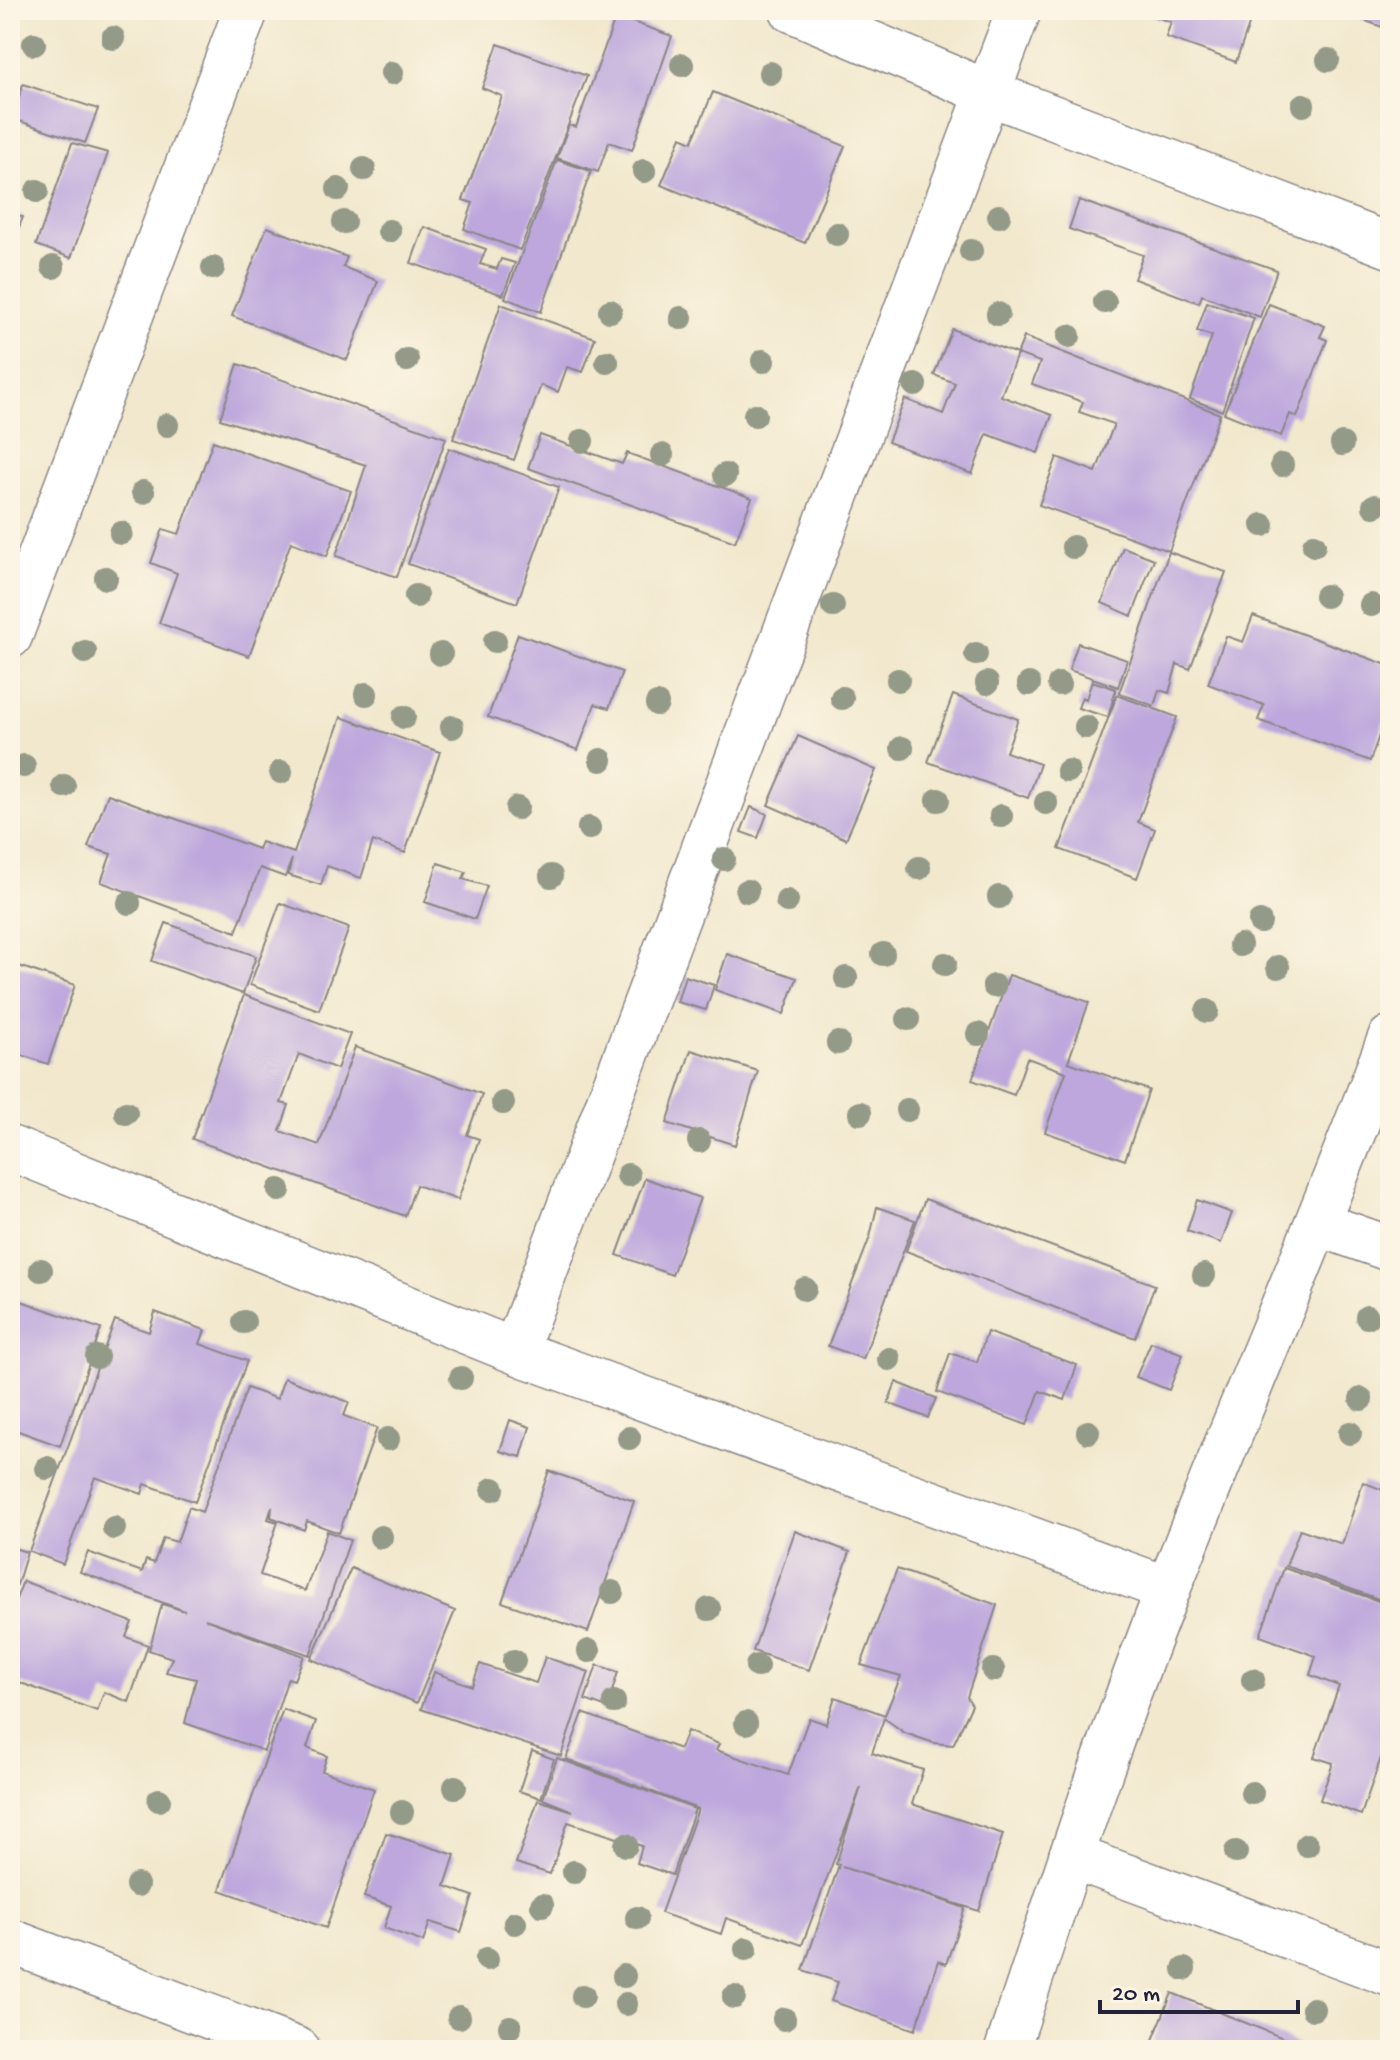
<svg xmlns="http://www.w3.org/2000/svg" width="1400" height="2060" font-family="'Gochi Hand',sans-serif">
<rect width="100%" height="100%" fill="#fcf5e5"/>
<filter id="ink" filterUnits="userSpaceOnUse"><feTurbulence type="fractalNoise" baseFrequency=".0125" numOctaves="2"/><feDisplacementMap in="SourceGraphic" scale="16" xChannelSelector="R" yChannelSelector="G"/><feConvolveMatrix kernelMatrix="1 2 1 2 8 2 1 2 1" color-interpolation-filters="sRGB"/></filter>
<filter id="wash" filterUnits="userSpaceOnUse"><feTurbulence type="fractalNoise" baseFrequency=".006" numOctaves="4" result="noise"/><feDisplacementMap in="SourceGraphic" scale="32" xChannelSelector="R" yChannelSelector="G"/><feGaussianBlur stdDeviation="1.8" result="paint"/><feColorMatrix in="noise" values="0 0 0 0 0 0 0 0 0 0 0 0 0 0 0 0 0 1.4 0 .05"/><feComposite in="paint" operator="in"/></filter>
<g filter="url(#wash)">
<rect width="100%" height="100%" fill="#f1e8cd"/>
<g id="blocks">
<path fill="#bda7dd" d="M 1254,10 L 1236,62 L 1166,37 L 1171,22 L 1138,11 Z
M 1346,10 L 1390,10 L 1390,30 L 1345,13 Z
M 616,16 L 672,36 L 632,150 L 609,142 L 598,172 L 557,158 L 569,125 L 576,127 Z
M 498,44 L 587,76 L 520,250 L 464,229 L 473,203 L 463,200 L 502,96 L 482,88 Z
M 23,84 L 98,109 L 85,143 L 10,118 L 10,97 L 18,100 Z
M 713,92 L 845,146 L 805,243 L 661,185 L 681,137 L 692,142 Z
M 72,143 L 108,153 L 71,258 L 36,245 Z
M 557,160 L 591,171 L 541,312 L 505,298 Z
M 1079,200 L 1277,270 L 1260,317 L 1202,295 L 1199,303 L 1134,279 L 1143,255 L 1069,229 Z
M 10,212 L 23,217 L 10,249 Z
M 267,227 L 347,257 L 343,267 L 378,281 L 347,360 L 232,316 Z
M 424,227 L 486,249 L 480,264 L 497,269 L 501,259 L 515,263 L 503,295 L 411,263 Z
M 1207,302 L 1254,318 L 1222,411 L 1190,399 L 1212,336 L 1197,331 Z
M 501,304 L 595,338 L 583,372 L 567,367 L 558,392 L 541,385 L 514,460 L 453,439 Z
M 1269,304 L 1325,326 L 1320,337 L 1327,340 L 1297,417 L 1290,414 L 1281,436 L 1224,413 Z
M 952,329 L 1017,354 L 1001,396 L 1052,415 L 1038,453 L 987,434 L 972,474 L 888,442 L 905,399 L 943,414 L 955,383 L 934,375 Z
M 1024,337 L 1220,414 L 1169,551 L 1039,505 L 1057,457 L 1096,472 L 1114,424 L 1079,412 L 1083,402 L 1032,384 L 1040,362 L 1017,354 Z
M 238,364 L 446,438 L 397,577 L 336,556 L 366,465 L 220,419 Z
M 540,435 L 622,464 L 627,453 L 752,498 L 735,542 L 528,468 Z
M 213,441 L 351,491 L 327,556 L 291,542 L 249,656 L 159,623 L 177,573 L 151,563 L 163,529 L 179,534 Z
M 449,448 L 559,487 L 517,603 L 408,564 Z
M 1123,547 L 1154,559 L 1132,616 L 1102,603 Z
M 1169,552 L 1226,572 L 1190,669 L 1177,664 L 1169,693 L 1159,690 L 1154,706 L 1119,693 Z
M 1253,616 L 1390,666 L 1390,705 L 1370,761 L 1258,720 L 1264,705 L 1208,684 L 1226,636 L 1243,642 Z
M 518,634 L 622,672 L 609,708 L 595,704 L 578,750 L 488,717 Z
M 1078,643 L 1127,660 L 1118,687 L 1069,670 Z
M 1092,681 L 1116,689 L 1108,717 L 1078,708 L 1082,697 L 1086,699 Z
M 953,695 L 1018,719 L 1006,752 L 1040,764 L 1028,798 L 928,762 Z
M 1117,695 L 1177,717 L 1138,822 L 1155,829 L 1137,878 L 1059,849 Z
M 341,717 L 440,752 L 405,853 L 373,841 L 361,878 L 327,866 L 321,885 L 288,875 L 292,859 L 285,877 L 260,868 L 236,932 L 101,882 L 111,854 L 88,847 L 108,794 L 258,849 L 261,842 L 294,853 Z
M 798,736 L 876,770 L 846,839 L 768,805 Z
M 751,807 L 767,814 L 758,838 L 741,832 Z
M 438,863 L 466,872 L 463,879 L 487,886 L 475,919 L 425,902 Z
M 280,903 L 349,928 L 319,1010 L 250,985 Z
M 166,923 L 256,956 L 243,994 L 152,961 Z
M 727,954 L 797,978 L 784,1014 L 715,990 Z
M 10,963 L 75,985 L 48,1064 L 10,1051 Z
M 1009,975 L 1089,1002 L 1068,1062 L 1149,1090 L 1125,1160 L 1045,1132 L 1066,1072 L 1027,1058 L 1014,1095 L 972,1080 Z
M 685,976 L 714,985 L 706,1010 L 677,1002 Z
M 244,995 L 350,1034 L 337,1069 L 299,1054 L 281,1103 L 289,1105 L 280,1131 L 319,1145 L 355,1047 L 482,1094 L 467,1135 L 479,1139 L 458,1200 L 416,1185 L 405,1216 L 192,1139 Z
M 691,1050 L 758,1071 L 735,1145 L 667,1123 Z
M 645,1178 L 700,1198 L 672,1275 L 617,1255 Z
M 925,1199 L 1155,1285 L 1135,1338 L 906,1251 Z
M 1197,1200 L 1232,1213 L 1221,1243 L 1187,1231 Z
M 877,1207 L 915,1220 L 863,1359 L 828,1346 L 870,1237 Z
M 10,1297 L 101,1329 L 60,1446 L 10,1428 Z
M 155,1312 L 205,1330 L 200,1344 L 247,1361 L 195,1502 L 145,1484 L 142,1494 L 95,1477 L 63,1564 L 29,1551 L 115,1320 L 149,1332 Z
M 987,1332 L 1077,1365 L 1065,1400 L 1040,1391 L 1027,1425 L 937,1392 L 950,1353 L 977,1362 Z
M 1151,1342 L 1183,1354 L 1169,1390 L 1136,1377 Z
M 284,1378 L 349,1402 L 344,1416 L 377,1428 L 339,1533 L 307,1521 L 304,1530 L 271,1517 L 272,1507 L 268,1519 L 278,1522 L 260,1575 L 305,1591 L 327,1531 L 350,1540 L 310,1655 L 205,1619 L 304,1656 L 294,1680 L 288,1678 L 264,1751 L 185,1723 L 196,1679 L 166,1672 L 172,1658 L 149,1650 L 162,1604 L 185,1611 L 80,1572 L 88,1552 L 142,1572 L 146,1560 L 154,1563 L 163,1538 L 177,1542 L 189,1507 L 202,1512 L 247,1388 L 277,1399 Z
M 896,1382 L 936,1398 L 928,1418 L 888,1403 Z
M 510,1420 L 530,1427 L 521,1457 L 500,1451 Z
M 549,1471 L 634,1501 L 588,1632 L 502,1602 Z
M 1389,1478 L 1390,1603 L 1286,1566 L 1300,1529 L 1342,1544 L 1363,1482 L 1385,1491 Z
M 795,1531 L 850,1552 L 809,1670 L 753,1651 Z
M 10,1547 L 27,1552 L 17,1585 L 10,1583 Z
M 351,1568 L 455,1611 L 417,1703 L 311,1659 Z
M 1284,1568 L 1390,1605 L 1390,1732 L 1361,1815 L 1320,1800 L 1333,1763 L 1314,1757 L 1339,1686 L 1310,1675 L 1316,1656 L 1260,1636 Z
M 897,1569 L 997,1605 L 967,1697 L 972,1705 L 953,1745 L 934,1743 L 905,1733 L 884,1718 L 872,1753 L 923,1770 L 912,1804 L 1003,1834 L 979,1911 L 842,1867 L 965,1908 L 946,1964 L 938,1961 L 915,2030 L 831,2001 L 838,1982 L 803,1970 L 839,1865 L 836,1864 L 861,1787 L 802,1945 L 726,1918 L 721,1934 L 661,1913 L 698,1809 L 566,1759 L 583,1713 L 680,1749 L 687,1731 L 719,1744 L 716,1750 L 788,1775 L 809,1718 L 826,1724 L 835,1697 L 885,1715 L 901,1676 L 861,1665 Z
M 23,1581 L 132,1622 L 126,1637 L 148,1645 L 129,1702 L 104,1692 L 97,1711 L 10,1679 L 10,1615 Z
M 545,1657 L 589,1672 L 561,1756 L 421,1709 L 434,1672 L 472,1686 L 480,1664 L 536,1683 Z
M 597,1665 L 618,1672 L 607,1708 L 585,1700 Z
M 283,1709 L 316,1721 L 307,1748 L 327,1756 L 322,1771 L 374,1789 L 326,1928 L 220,1890 Z
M 532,1751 L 554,1759 L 541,1798 L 519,1791 Z
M 557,1758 L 695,1809 L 672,1875 L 637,1863 L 642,1846 L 568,1822 L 550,1874 L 516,1863 L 538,1800 L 573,1811 L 543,1799 Z
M 386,1833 L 455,1855 L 445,1886 L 473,1896 L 461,1932 L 430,1922 L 423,1942 L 384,1928 L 391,1906 L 364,1897 Z
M 1172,1993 L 1298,2044 L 1295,2050 L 1149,2050 Z"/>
</g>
</g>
<g filter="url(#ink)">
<use href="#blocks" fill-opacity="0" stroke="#8a8584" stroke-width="2"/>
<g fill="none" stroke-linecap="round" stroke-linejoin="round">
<g stroke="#8a8584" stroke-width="47">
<path id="minor" d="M 792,10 L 989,93 L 1390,246
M 10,636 L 246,10
M 10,1148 L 527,1356 L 1168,1589
M 1319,1224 L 1390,1249
M 515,1351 L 1019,10
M 1071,1856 L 1390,1974
M 10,1941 L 298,2050"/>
</g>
<g stroke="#8a8584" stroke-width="47">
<path id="tertiary" d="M 1007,2050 C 1058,1895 1109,1739 1169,1587 C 1241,1404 1320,1222 1390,1038"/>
</g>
<use href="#minor" stroke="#fff" stroke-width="44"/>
<use href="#tertiary" stroke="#fff" stroke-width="44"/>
</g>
<g fill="#949a88">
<circle cx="113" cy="38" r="12"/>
<circle cx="34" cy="44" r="12"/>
<circle cx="1328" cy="60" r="12"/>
<circle cx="682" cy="65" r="12"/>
<circle cx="392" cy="73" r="12"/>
<circle cx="770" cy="73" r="12"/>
<circle cx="1303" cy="105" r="12"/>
<circle cx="364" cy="169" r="12"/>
<circle cx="644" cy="171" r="12"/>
<circle cx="338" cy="189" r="12"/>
<circle cx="37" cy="191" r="12"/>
<circle cx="999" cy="216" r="12"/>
<circle cx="344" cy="222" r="12"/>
<circle cx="389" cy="231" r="12"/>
<circle cx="837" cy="234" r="12"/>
<circle cx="971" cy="251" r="12"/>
<circle cx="53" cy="267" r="12"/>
<circle cx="213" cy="268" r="12"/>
<circle cx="1105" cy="302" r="12"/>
<circle cx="610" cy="311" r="12"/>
<circle cx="998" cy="314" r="12"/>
<circle cx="681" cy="318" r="12"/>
<circle cx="1069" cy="336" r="12"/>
<circle cx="407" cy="360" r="12"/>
<circle cx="763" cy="361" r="12"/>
<circle cx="607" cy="362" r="12"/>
<circle cx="915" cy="385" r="12"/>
<circle cx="755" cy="415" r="12"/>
<circle cx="167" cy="425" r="12"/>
<circle cx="582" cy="441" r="12"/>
<circle cx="1342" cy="444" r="12"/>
<circle cx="662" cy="455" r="12"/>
<circle cx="1282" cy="465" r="12"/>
<circle cx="725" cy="475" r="12"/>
<circle cx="143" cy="492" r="12"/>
<circle cx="1374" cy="506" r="12"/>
<circle cx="1263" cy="525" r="12"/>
<circle cx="121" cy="533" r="12"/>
<circle cx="1314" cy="545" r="12"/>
<circle cx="1073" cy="547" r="12"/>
<circle cx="106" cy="578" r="12"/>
<circle cx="416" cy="596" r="12"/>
<circle cx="1326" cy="596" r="12"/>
<circle cx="1371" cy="605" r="12"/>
<circle cx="833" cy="606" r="12"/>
<circle cx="495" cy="641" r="12"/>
<circle cx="85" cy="652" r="12"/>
<circle cx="441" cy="654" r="12"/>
<circle cx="976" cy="654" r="12"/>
<circle cx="898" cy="680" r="12"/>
<circle cx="987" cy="683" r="12"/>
<circle cx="1029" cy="684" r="12"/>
<circle cx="1059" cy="684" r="12"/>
<circle cx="366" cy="694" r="12"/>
<circle cx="842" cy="698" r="12"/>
<circle cx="657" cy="704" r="12"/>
<circle cx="404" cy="717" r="12"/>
<circle cx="452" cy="727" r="12"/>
<circle cx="1086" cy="727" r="12"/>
<circle cx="902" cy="748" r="12"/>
<circle cx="601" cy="760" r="12"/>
<circle cx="24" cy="766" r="12"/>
<circle cx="1068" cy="771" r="12"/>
<circle cx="281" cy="772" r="12"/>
<circle cx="64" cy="786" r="12"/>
<circle cx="938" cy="800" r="12"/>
<circle cx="1046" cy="803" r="12"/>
<circle cx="517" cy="808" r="12"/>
<circle cx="1001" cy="816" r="12"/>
<circle cx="589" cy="828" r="12"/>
<circle cx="724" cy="859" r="12"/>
<circle cx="919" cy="868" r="12"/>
<circle cx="551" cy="876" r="12"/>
<circle cx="747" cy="891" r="12"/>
<circle cx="999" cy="897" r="12"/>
<circle cx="787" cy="901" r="12"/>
<circle cx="129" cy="903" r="12"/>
<circle cx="1260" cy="922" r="12"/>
<circle cx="1240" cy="945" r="12"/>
<circle cx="883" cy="954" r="12"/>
<circle cx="945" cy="964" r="12"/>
<circle cx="1278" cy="967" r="12"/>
<circle cx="846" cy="978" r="12"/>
<circle cx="994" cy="986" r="12"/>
<circle cx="1207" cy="1011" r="12"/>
<circle cx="908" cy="1019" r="12"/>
<circle cx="978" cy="1034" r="12"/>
<circle cx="838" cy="1043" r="12"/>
<circle cx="503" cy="1103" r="12"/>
<circle cx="907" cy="1110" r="12"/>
<circle cx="126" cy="1113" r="12"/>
<circle cx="860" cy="1113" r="12"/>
<circle cx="699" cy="1141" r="12"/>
<circle cx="628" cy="1175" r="12"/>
<circle cx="279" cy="1190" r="12"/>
<circle cx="41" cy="1270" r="12"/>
<circle cx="1204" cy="1275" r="12"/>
<circle cx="805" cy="1289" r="12"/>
<circle cx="1367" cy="1317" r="12"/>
<circle cx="244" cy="1322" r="12"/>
<circle cx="97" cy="1357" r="12"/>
<circle cx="889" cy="1359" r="12"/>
<circle cx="461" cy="1378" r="12"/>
<circle cx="1361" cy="1399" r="12"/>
<circle cx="1088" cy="1432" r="12"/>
<circle cx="1350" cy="1433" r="12"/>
<circle cx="629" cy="1438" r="12"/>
<circle cx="388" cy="1439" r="12"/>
<circle cx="47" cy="1468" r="12"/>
<circle cx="493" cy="1489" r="12"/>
<circle cx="114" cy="1528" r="12"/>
<circle cx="381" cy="1537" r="12"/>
<circle cx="612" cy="1592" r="12"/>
<circle cx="709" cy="1609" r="12"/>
<circle cx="589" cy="1651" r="12"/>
<circle cx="514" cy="1661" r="12"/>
<circle cx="757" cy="1666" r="12"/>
<circle cx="993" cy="1670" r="12"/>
<circle cx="1253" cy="1680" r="12"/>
<circle cx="614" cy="1702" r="12"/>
<circle cx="746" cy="1723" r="12"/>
<circle cx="455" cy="1787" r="12"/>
<circle cx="1252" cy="1793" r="12"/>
<circle cx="159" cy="1800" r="12"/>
<circle cx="402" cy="1812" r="12"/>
<circle cx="626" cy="1845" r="12"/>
<circle cx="1307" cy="1845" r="12"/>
<circle cx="1236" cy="1852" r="12"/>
<circle cx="574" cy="1872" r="12"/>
<circle cx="137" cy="1885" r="12"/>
<circle cx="542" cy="1905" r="12"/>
<circle cx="637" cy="1918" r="12"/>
<circle cx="515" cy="1923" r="12"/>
<circle cx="746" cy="1949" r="12"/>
<circle cx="487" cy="1959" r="12"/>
<circle cx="1184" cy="1969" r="12"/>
<circle cx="624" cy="1976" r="12"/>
<circle cx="583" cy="1996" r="12"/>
<circle cx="734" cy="1997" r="12"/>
<circle cx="626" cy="2004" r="12"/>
<circle cx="1313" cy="2009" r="12"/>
<circle cx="459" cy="2017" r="12"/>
<circle cx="784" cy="2019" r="12"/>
<circle cx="510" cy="2027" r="12"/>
</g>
</g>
<rect width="1400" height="2060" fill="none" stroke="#fcf5e5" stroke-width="40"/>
<path d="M1100 2000v12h198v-12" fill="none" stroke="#22223b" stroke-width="4"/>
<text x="1112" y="2000" font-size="24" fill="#22223b" stroke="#fcf5e5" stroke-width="6" paint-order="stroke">20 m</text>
</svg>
